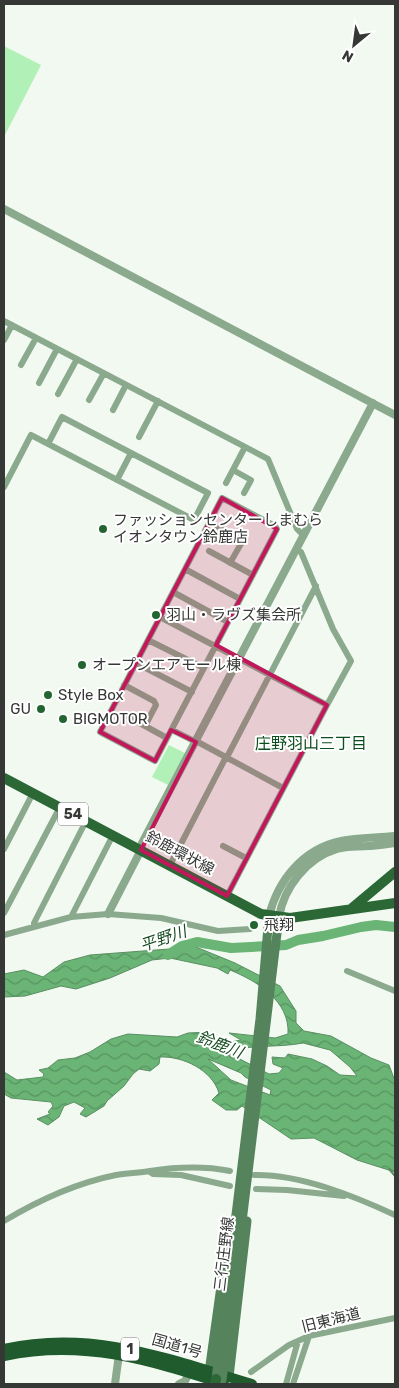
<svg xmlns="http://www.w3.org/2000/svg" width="399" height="1388" font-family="Rubik,'Noto Sans JP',sans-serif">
<defs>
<pattern id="water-waves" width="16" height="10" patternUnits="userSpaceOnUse" patternTransform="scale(1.25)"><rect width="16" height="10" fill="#6ab475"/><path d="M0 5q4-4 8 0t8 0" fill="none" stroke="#589361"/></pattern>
</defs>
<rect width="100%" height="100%" fill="#f1f9f1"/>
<path fill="#b1f1b8" d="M 4,46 L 41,65 L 4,137 Z
M 169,745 L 185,753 L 168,785 L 152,777 Z"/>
<path fill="url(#water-waves)" stroke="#5a8f62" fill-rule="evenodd" d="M 196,947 L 235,963 L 280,986 L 296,1011 L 296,1023 L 304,1031 L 331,1036 L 371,1058 L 389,1065 L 395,1081 L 395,1172 L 357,1160 L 314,1138 L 291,1139 L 242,1106 L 237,1110 L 226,1110 L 212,1100 L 219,1093 C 212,1070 183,1056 160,1057 L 159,1064 L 150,1071 L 139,1069 L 133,1074 L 124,1086 L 107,1101 L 104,1106 L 86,1117 L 80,1114 L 85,1108 L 74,1102 L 64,1106 L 59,1117 L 48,1125 L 37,1119 L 50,1114 L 48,1112 L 53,1106 L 51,1102 L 11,1098 L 4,1094 L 4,1072 L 17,1080 L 43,1077 L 44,1074 L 39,1070 L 48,1068 L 58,1060 L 75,1058 L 90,1052 L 111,1039 L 128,1034 L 177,1037 L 188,1033 L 210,1032 L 204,1035 L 221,1044 L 241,1040 L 229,1033 L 275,1038 L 288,1034 C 290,1001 257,981 230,970 L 228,974 L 217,968 L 170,958 L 152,960 L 110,978 L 76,989 L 61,986 L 25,996 L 4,997 L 4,974 L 24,970 L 43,977 L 64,962 L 90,955 ZM 303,1043 L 330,1050 L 350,1067 L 357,1076 L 340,1075 L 327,1066 L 312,1059 L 288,1054 L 285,1058 L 272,1057 L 273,1064 L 283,1068 L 279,1073 L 269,1074 L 226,1052 C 250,1044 278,1048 303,1043 ZM 208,1059 L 241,1073 L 245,1077 L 271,1090 L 270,1095 L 231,1080 Z"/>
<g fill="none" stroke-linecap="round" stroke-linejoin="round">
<path stroke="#5a8f62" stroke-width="2" d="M 389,1169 L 395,1176"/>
<path stroke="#6ab475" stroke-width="10" d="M 168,955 L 182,946 L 197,942 L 231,948 L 286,945 L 298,940 L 323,936 L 361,927 L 376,925 L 395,927"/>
<path stroke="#8aa98d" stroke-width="6" d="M 4,321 L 268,459 L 297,529 L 304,536
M 4,340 L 12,325
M 21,365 L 36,338
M 39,383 L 57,349
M 58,394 L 77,359
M 89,400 L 104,373
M 113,410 L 126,385
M 139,437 L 158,401
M 233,470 L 251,480 L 244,493
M 117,480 L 131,453
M 226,483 L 245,447
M 4,487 L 31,435 L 194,520 L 208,493 L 62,417 L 48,444
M 222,498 L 275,526 L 277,529 L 155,761 L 100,732 Z
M 210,522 L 240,539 L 242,542 L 230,563
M 297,550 L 301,552 L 333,629 L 351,661 L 327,705
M 209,551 L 253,575
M 185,569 L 240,599
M 173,592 L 228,622
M 160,617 L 327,705 L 227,896
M 148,640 L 204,668
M 136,663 L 192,692
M 124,685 L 154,701 L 156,705 L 145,726
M 125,715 L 167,738
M 172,730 L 196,742
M 196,741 L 283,788
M 227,757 L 316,586
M 223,846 L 246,858
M 4,849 L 33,793
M 170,865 L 226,757
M 4,913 L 60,807
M 71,917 L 113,835
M 34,926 L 34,923 L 86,821
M 4,935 L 71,917 L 108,914 L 161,918 L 218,931 L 250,929
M 347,971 L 395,991
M 150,1172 L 153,1174 L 181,1175 L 230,1186
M 254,1175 C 300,1174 354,1196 395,1215
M 256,1189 L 287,1190 L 344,1196
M 4,1221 C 39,1200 76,1183 116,1175 C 127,1173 139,1173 150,1171 C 176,1167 204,1166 230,1171
M 251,1372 L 289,1345 L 309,1336 L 395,1318
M 286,1384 L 298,1341
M 293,1384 L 309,1336"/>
<path stroke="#8aa98d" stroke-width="8" d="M 4,209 L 395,415
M 108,914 L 141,850 L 142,843 L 373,403
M 269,916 C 278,880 303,849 341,841 C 358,837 377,838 395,836
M 279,917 C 284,887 307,858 337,849 C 347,846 358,847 368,846 C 377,846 386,844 395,843
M 115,1384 L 119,1354
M 179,1384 L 185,1381 L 189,1373"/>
<path stroke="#55835b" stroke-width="9" d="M 241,1230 L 279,917
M 234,1231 L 260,1019 L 269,916
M 209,1372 L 230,1222
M 229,1377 L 247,1221"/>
<path stroke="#2b6836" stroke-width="10" d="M 4,778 L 261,914 L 290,918 L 395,903
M 352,908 L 395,872"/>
<path stroke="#1f5b2c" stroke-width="10" d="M 4,1349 C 93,1329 168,1359 252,1384
M 4,1356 C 83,1339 149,1360 224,1384"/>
<path stroke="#55835b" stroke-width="9" d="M 216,1379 L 234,1231
M 222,1380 L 241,1230"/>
<path stroke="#2b6836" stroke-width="10" d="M 215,1384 L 216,1379"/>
</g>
<path fill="#c2185b" fill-opacity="0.2" stroke="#c2185b" stroke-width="4" stroke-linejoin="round" d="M 222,498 L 277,529 L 216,645 L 327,705 L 227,896 L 141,850 L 196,742 L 171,730 L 155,761 L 100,732 Z"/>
<g fill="#226530" stroke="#fff" stroke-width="2">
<circle cx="103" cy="529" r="5"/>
<circle cx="156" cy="615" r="5"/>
<circle cx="82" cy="665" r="5"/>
<circle cx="48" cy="695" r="5"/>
<circle cx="41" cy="709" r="5"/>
<circle cx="63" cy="719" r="5"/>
<circle cx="254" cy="925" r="5"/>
</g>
<g text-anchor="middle" stroke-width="4" stroke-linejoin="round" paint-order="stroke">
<g fill="#fff" stroke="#727472" stroke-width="1">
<rect x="58" y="802.5" width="30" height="23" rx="4"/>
<rect x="121" y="1337.5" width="18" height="23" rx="4"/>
</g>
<g font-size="14" font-weight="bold" fill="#353835">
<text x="73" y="819">54</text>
<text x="130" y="1354">1</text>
</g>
<g font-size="15" fill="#353835" stroke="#fff" text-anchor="start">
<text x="113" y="525">ファッションセンターしまむら<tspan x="113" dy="17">イオンタウン鈴鹿店</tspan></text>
<text x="166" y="620">羽山・ラヴズ集会所</text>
<text x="92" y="670">オープンエアモール棟</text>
<text x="58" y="700">Style Box</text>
<text x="31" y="714" text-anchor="end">GU</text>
<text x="73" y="724">BIGMOTOR</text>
<text x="264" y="930">飛翔</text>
</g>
<g font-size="15" fill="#353835" stroke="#fff">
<text transform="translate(180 853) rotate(28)" y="5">鈴鹿環状線</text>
<text transform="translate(224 1254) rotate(-83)" y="5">三行庄野線</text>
<text transform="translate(331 1320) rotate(-14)" y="5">旧東海道</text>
<text transform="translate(177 1346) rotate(16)" y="5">国道1号</text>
</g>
<g font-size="16" fill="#0c4d1d" stroke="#fff">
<text x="311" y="749">庄野羽山三丁目</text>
</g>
<g font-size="16" font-style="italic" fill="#184d23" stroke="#fff">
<text transform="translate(163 938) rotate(-19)" y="6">平野川</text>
<text transform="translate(220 1044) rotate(21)" y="6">鈴鹿川</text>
</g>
</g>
<rect width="399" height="1388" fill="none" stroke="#353835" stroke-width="10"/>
<g transform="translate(354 45) rotate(209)" stroke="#ffffff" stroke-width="4" paint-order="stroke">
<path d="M0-4L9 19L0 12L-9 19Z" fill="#353835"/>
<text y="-8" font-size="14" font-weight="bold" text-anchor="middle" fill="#353835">N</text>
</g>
</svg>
